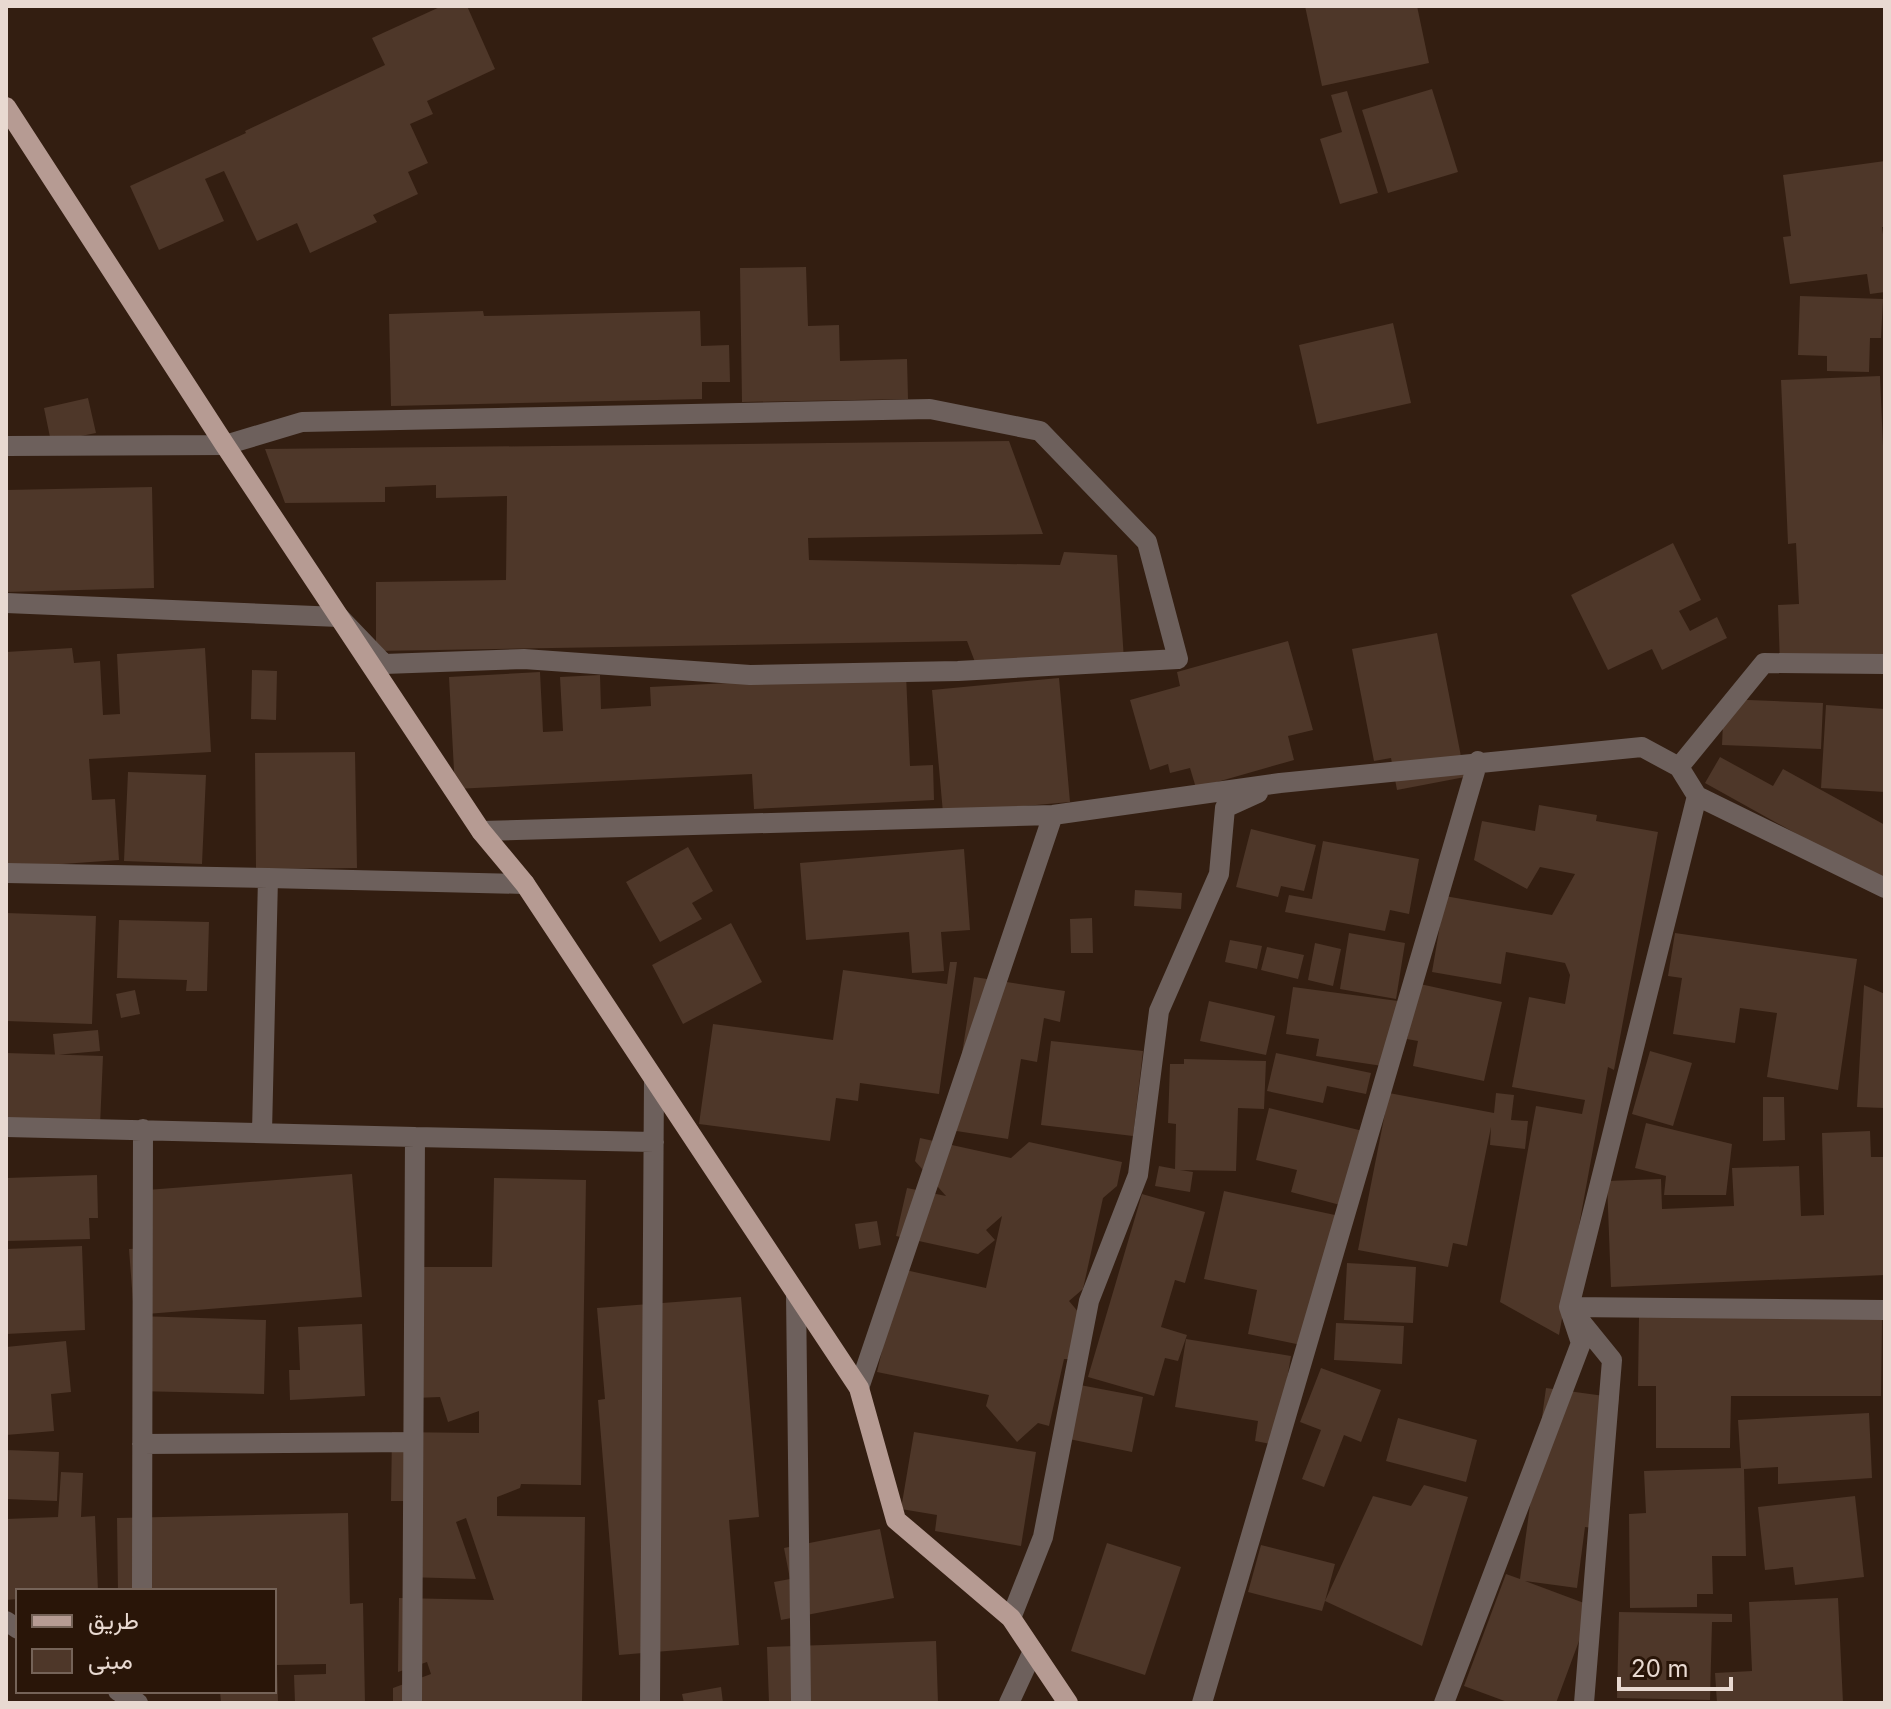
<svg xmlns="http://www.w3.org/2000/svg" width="1891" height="1709" font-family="Inter,Vazirmatn,sans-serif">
<rect width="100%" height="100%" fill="#331e11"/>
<path fill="#4e3729" d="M 442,6 L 467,6 L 495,69 L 427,101 L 433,114 L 410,124 L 428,163 L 408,172 L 418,194 L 373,215 L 377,222 L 310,253 L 297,223 L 257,241 L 224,171 L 205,179 L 224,221 L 159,250 L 130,186 L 246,133 L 245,131 L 385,65 L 372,38 Z
M 1305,6 L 1417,6 L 1429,63 L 1322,86 Z
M 1432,89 L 1458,172 L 1388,193 L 1362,110 Z
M 1347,91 L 1378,193 L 1340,204 L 1320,139 L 1342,132 L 1331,95 Z
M 1885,161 L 1885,227 L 1882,227 L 1885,249 L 1885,292 L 1870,294 L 1867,274 L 1790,284 L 1783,237 L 1791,236 L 1783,175 Z
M 806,267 L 808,326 L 839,325 L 840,361 L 907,359 L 908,399 L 742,402 L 740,268 Z
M 1800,296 L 1883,299 L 1881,338 L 1870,338 L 1869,372 L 1827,371 L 1827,356 L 1798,355 Z
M 483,311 L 484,316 L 700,311 L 701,346 L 729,345 L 730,382 L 702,382 L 702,399 L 391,406 L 389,314 Z
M 1393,323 L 1411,403 L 1317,424 L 1299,345 Z
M 1880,376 L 1885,492 L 1885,662 L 1780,666 L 1778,605 L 1799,604 L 1796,543 L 1788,544 L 1781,380 Z
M 88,398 L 96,433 L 51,442 L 44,408 Z
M 1009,441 L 1043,534 L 808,538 L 809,560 L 1060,565 L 1064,552 L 1117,555 L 1124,660 L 975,662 L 967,641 L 376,651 L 376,582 L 506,580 L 507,496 L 436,498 L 436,485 L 385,487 L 385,502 L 285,503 L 265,449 Z
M 152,487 L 154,588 L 6,592 L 6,490 Z
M 1673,543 L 1701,600 L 1679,611 L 1690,631 L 1717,617 L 1727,638 L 1662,670 L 1652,649 L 1608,670 L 1571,595 Z
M 1437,633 L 1465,777 L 1397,790 L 1391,758 L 1374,761 L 1352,649 Z
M 1288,641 L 1313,730 L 1288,736 L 1294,760 L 1196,788 L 1190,768 L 1170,773 L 1168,764 L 1150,770 L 1130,700 L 1180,686 L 1177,672 Z
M 72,648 L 74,663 L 100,661 L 103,715 L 120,714 L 117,654 L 205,648 L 211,752 L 89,759 L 92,800 L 115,799 L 119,860 L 6,868 L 6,652 Z
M 252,670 L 277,671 L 276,720 L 251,719 Z
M 540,672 L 543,732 L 563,731 L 560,677 L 600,675 L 601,709 L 651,706 L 650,687 L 906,674 L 910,766 L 933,765 L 934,800 L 754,809 L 752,774 L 455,789 L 449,677 Z
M 1059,678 L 1070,802 L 943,813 L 932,690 Z
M 1724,699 L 1823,703 L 1821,749 L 1722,745 Z
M 1826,705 L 1885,709 L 1885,792 L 1821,788 Z
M 355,752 L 357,868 L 256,869 L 255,753 Z
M 1720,757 L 1773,786 L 1783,769 L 1885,825 L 1885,883 L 1705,783 Z
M 128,772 L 206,775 L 202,864 L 124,861 Z
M 1539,805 L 1597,815 L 1596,821 L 1658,832 L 1614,1070 L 1608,1067 L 1559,1335 L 1500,1302 L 1536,1106 L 1582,1114 L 1585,1100 L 1512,1087 L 1529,997 L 1565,1004 L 1570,975 L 1565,963 L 1506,952 L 1501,984 L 1432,972 L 1445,896 L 1552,915 L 1575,874 L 1540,867 L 1527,889 L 1474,860 L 1482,821 L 1535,831 Z
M 1251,829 L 1316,845 L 1304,891 L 1281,886 L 1278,897 L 1236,887 Z
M 1323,841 L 1419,859 L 1409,914 L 1390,910 L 1385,931 L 1285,912 L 1289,895 L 1312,899 Z
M 688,847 L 713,891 L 692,903 L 702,919 L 660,942 L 626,882 Z
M 964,849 L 970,930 L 941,932 L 944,971 L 912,973 L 909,932 L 806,940 L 800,863 Z
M 1135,890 L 1182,893 L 1181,909 L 1134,906 Z
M 6,913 L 96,916 L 92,1024 L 6,1021 Z
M 1092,918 L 1093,953 L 1071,953 L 1070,919 Z
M 119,920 L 209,922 L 207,991 L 186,991 L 187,980 L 117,978 Z
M 731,923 L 762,982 L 683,1024 L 652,965 Z
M 1349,933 L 1405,943 L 1396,999 L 1340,989 Z
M 1675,933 L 1857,959 L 1838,1090 L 1767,1077 L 1777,1013 L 1740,1008 L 1735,1043 L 1673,1034 L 1682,978 L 1668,976 Z
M 1230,940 L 1262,946 L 1257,969 L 1225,962 Z
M 1315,943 L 1341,949 L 1333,986 L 1308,980 Z
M 1267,947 L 1304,955 L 1298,979 L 1261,970 Z
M 950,962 L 957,962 L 939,1094 L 860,1083 L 858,1101 L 836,1098 L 830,1141 L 699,1124 L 713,1024 L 833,1040 L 843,970 L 947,984 Z
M 974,977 L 1065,991 L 1060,1022 L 1044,1018 L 1037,1062 L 1021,1059 L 1008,1139 L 950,1130 Z
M 1420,984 L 1502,1002 L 1484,1081 L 1413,1066 L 1418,1041 L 1407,1039 Z
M 1864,985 L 1885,994 L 1885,1108 L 1857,1107 Z
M 1293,987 L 1398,1001 L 1389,1067 L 1316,1056 L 1319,1039 L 1286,1034 Z
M 135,990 L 140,1014 L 121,1018 L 116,994 Z
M 1209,1001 L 1275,1016 L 1266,1055 L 1200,1041 Z
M 98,1030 L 100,1051 L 55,1055 L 53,1034 Z
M 1051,1041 L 1143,1051 L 1133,1136 L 1041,1125 Z
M 1650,1051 L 1692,1063 L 1673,1126 L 1632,1114 Z
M 6,1053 L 103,1056 L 100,1126 L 6,1123 Z
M 1276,1053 L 1371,1073 L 1366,1094 L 1327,1086 L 1323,1103 L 1267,1091 Z
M 1184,1059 L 1266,1061 L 1264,1109 L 1238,1108 L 1236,1171 L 1180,1170 L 1193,1172 L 1190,1192 L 1155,1186 L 1159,1166 L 1175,1169 L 1176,1124 L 1168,1123 L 1170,1064 L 1184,1064 Z
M 1389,1093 L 1494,1113 L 1496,1093 L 1514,1095 L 1511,1120 L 1528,1121 L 1525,1149 L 1490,1145 L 1491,1127 L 1467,1246 L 1453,1243 L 1448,1267 L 1358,1250 Z
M 1763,1097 L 1784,1097 L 1785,1140 L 1763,1141 Z
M 1269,1108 L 1363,1131 L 1344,1206 L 1291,1192 L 1297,1170 L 1256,1160 Z
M 1646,1123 L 1732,1144 L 1726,1195 L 1664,1195 L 1666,1176 L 1635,1168 Z
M 1870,1131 L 1871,1157 L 1885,1157 L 1885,1275 L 1611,1287 L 1607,1181 L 1661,1179 L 1662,1209 L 1734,1206 L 1732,1168 L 1799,1166 L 1801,1216 L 1824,1215 L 1822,1133 Z
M 920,1138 L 1011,1158 L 1029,1142 L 1122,1162 L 1117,1186 L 1103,1198 L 1083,1289 L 1069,1301 L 1080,1314 L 1070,1359 L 1064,1359 L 1049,1426 L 1038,1423 L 1017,1442 L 986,1406 L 989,1395 L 877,1372 L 901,1269 L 986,1288 L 1002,1216 L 986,1230 L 995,1240 L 978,1254 L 896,1236 L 907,1188 L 946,1196 L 915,1161 Z
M 352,1174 L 362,1297 L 134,1315 L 129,1249 L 151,1248 L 147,1190 Z
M 97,1175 L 98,1218 L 89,1218 L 90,1239 L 6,1241 L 6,1178 Z
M 494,1178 L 586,1180 L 581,1485 L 521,1484 L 520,1488 L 497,1497 L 497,1516 L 585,1517 L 582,1703 L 393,1703 L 393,1688 L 431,1674 L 427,1662 L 398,1672 L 399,1598 L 494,1600 L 466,1518 L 456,1522 L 476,1579 L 405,1577 L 406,1501 L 391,1501 L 392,1432 L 479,1433 L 479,1411 L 448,1422 L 440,1397 L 415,1398 L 416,1267 L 492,1267 Z
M 1224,1191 L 1335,1215 L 1306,1346 L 1248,1334 L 1257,1290 L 1204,1279 Z
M 1142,1194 L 1205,1212 L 1185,1283 L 1175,1280 L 1161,1327 L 1187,1335 L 1178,1361 L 1165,1358 L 1154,1396 L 1088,1377 Z
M 877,1221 L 881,1245 L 859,1249 L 855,1224 Z
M 82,1246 L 85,1330 L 6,1334 L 6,1249 Z
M 1347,1263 L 1416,1267 L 1413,1323 L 1344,1320 Z
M 741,1297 L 759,1517 L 729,1520 L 739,1645 L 619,1655 L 598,1400 L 605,1399 L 597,1308 Z
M 137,1316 L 266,1320 L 264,1394 L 135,1391 Z
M 1639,1317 L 1882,1319 L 1881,1396 L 1731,1396 L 1730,1448 L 1656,1448 L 1656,1386 L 1638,1386 Z
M 1336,1323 L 1404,1326 L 1402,1364 L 1334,1360 Z
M 362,1324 L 365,1396 L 290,1400 L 289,1370 L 300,1370 L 298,1327 Z
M 1186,1339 L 1291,1356 L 1276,1445 L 1255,1441 L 1258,1421 L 1175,1407 Z
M 66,1341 L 71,1392 L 51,1394 L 54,1431 L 6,1435 L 6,1347 Z
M 1321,1368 L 1381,1390 L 1361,1442 L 1344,1435 L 1324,1487 L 1302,1479 L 1321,1430 L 1300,1422 Z
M 1080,1385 L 1143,1397 L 1132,1452 L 1069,1439 Z
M 1546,1388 L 1619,1398 L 1601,1529 L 1585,1527 L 1577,1588 L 1525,1581 L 1592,1606 L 1556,1703 L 1510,1703 L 1464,1686 L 1506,1574 L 1520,1579 Z
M 1869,1413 L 1872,1478 L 1778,1484 L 1778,1467 L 1744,1469 L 1746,1556 L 1712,1556 L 1713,1594 L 1697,1594 L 1697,1607 L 1630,1608 L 1629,1514 L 1646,1513 L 1644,1471 L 1741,1468 L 1738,1420 Z
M 1398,1418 L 1477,1440 L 1466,1482 L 1386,1461 Z
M 914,1432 L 1036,1452 L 1021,1546 L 935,1531 L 937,1515 L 901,1509 Z
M 6,1450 L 59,1452 L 57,1501 L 6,1499 Z
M 61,1472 L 83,1473 L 81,1517 L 95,1516 L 98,1591 L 18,1591 L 18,1599 L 6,1600 L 6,1519 L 58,1517 Z
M 1424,1485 L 1468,1497 L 1422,1646 L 1325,1601 L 1322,1611 L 1248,1592 L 1261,1545 L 1335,1564 L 1325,1601 L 1373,1496 L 1411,1506 Z
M 1855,1496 L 1864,1577 L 1795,1585 L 1793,1567 L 1765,1570 L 1758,1507 Z
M 348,1513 L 350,1604 L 363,1603 L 365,1703 L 295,1703 L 294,1675 L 326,1674 L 326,1664 L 277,1665 L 278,1703 L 221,1703 L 220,1691 L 274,1691 L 274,1591 L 118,1591 L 117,1518 Z
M 880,1529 L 894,1598 L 781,1620 L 774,1582 L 790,1579 L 784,1548 Z
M 1107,1543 L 1181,1567 L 1145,1675 L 1071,1651 Z
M 1838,1598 L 1843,1703 L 1717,1703 L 1715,1673 L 1752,1671 L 1749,1602 Z
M 1619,1612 L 1732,1614 L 1732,1622 L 1712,1622 L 1710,1700 L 1617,1698 Z
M 936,1641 L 938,1703 L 769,1703 L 767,1647 Z
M 721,1687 L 723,1703 L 684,1703 L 682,1694 Z"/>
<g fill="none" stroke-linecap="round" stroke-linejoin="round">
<path stroke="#6d605c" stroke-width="20" d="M 6,446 L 225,445 L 302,422 L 930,409 L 1040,431 L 1147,542 L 1178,659 L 958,671 L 750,675 L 524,659 L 384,664 L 339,617 L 6,603
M 1679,767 L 1764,663 L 1885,664
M 481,831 L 1053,815 L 1280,783 L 1642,747 L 1679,767 L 1697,796 L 1885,888
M 6,873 L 268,878
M 6,1127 L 415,1137 L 412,1703
M 262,1132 L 268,878 L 525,884
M 415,1137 L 654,1142
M 796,1294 L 801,1703
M 859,1388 L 1053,815
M 142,1444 L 413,1442
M 142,1591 L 143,1129
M 1011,1618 L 1043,1537 L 1089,1301 L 1138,1175 L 1159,1011 L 1219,874 L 1225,808 L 1258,793
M 6,1621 L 18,1629
M 118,1691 L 138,1703
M 650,1703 L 654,1079
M 1009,1703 L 1033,1651
M 1202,1703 L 1478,761
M 1444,1703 L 1581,1343 L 1569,1307 L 1697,796
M 1584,1703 L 1612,1360 L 1569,1307 L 1885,1310"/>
<path stroke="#b69b93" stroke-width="20" d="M 6,107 L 225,445 L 481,831 L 525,884 L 859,1388 L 896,1520 L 1011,1618 L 1068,1703"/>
</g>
<rect width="1891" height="1709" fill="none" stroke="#e8d9d1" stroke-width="16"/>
<rect x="16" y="1589" width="260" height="104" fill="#291508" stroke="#756358" stroke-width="2"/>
<rect x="32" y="1615" width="40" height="12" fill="#b69b93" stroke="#756358" stroke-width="2"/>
<text x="88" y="1629" font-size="24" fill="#e8d9d1">طريق</text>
<rect x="32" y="1649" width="40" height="24" fill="#4e3729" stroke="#756358" stroke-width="2"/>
<text x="88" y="1669" font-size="24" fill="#e8d9d1">مبنى</text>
<path d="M1619 1677v12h112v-12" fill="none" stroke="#e8d9d1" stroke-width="4"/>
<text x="1631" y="1677" font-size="24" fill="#e8d9d1" stroke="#291508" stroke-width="6" paint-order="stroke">20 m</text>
</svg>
